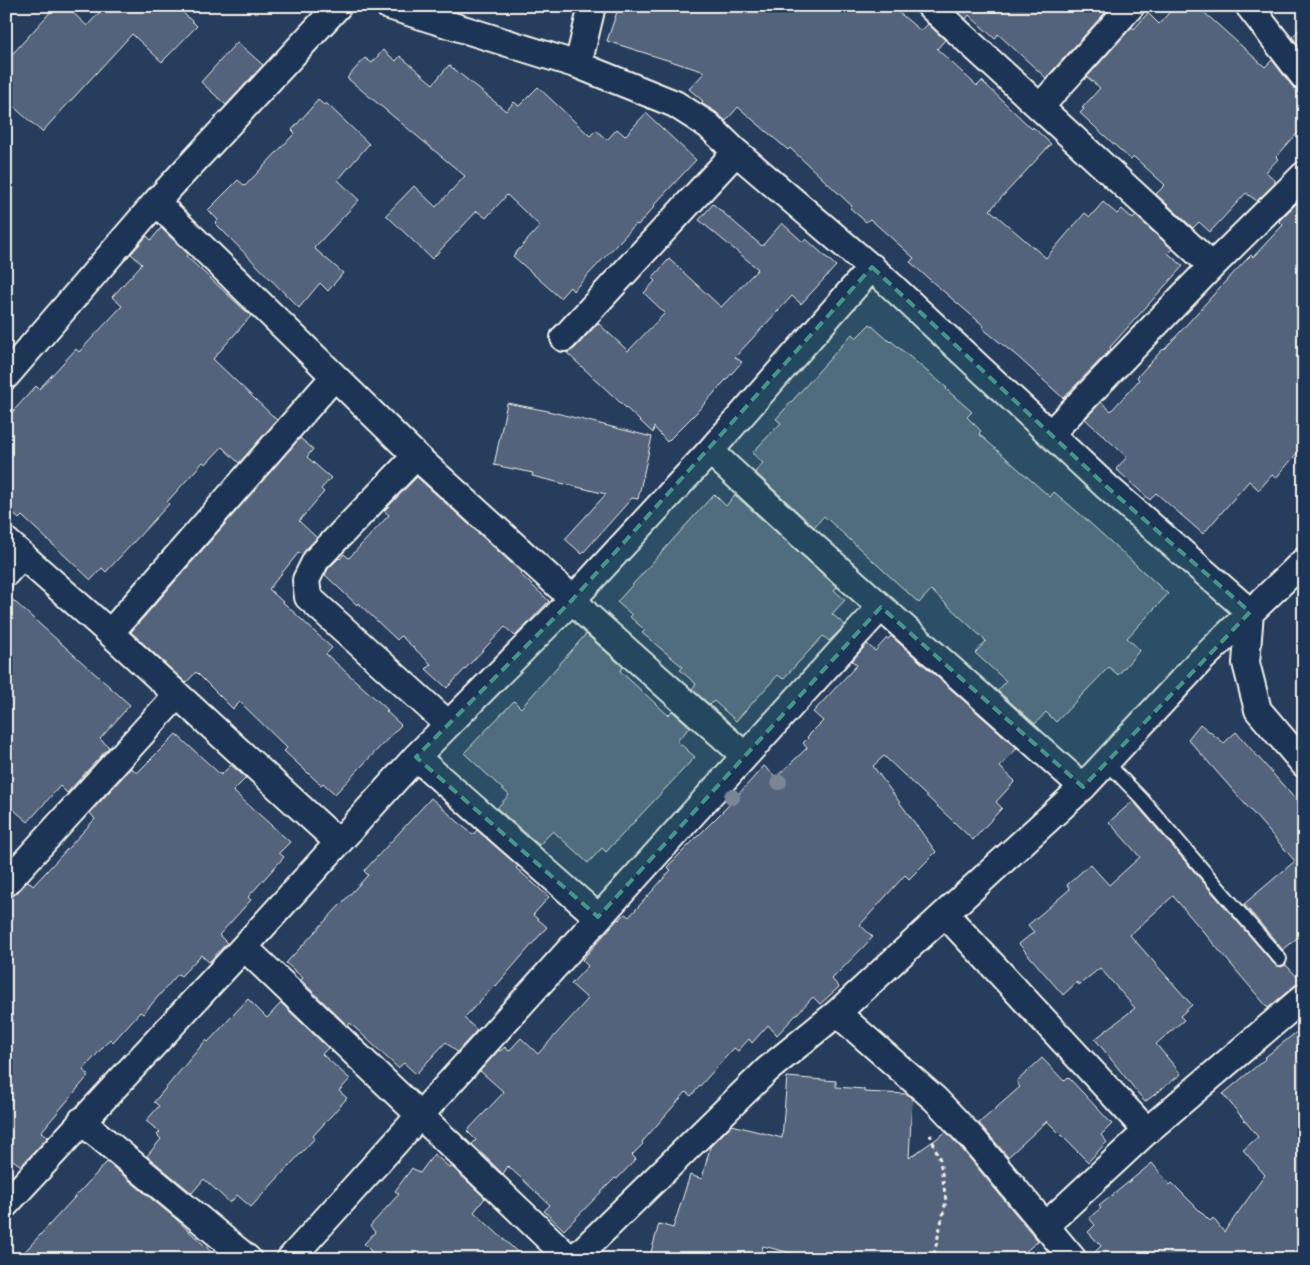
<svg xmlns="http://www.w3.org/2000/svg" width="1310" height="1265" font-family="'Architects Daughter',sans-serif">
<rect width="100%" height="100%" fill="#263d5d"/>
<filter id="ink" filterUnits="userSpaceOnUse"><feTurbulence type="fractalNoise" baseFrequency=".02" numOctaves="2"/><feDisplacementMap in="SourceGraphic" scale="10" xChannelSelector="R" yChannelSelector="G"/><feConvolveMatrix kernelMatrix="1 2 1 2 8 2 1 2 1" color-interpolation-filters="sRGB"/></filter>
<g filter="url(#ink)">
<path fill="#52647b" stroke="#f4f1e8" d="M 56,6 L 66,6 L 87,26 L 105,6 L 176,6 L 197,26 L 162,62 L 132,34 L 42,132 L 6,100 L 6,61 Z
M 619,6 L 891,6 L 921,31 L 928,24 L 945,40 L 937,49 L 977,86 L 982,81 L 1032,129 L 1033,127 L 1051,144 L 990,210 L 1046,258 L 1085,213 L 1090,217 L 1103,202 L 1117,214 L 1122,209 L 1133,219 L 1136,216 L 1172,249 L 1168,253 L 1183,266 L 1110,347 L 1111,349 L 1063,398 L 1018,357 L 982,328 L 984,326 L 929,279 L 910,262 L 914,258 L 870,219 L 866,222 L 850,208 L 852,206 L 790,148 L 788,150 L 738,107 L 726,121 L 716,112 L 701,103 L 703,101 L 689,89 L 705,72 L 607,41 Z
M 952,6 L 1109,6 L 1110,7 L 1046,78 L 998,34 L 995,39 L 969,15 L 966,19 Z
M 1175,6 L 1197,6 L 1265,67 L 1272,60 L 1292,86 L 1298,91 L 1304,92 L 1304,126 L 1276,157 L 1278,159 L 1266,172 L 1275,180 L 1275,183 L 1257,201 L 1246,193 L 1210,232 L 1199,222 L 1193,228 L 1156,194 L 1165,185 L 1134,157 L 1131,160 L 1080,113 L 1084,109 L 1082,108 L 1100,88 L 1087,77 L 1132,27 L 1134,29 L 1148,13 L 1159,24 Z
M 1304,25 L 1304,52 L 1292,37 Z
M 237,42 L 263,65 L 226,105 L 201,82 Z
M 383,50 L 396,61 L 400,56 L 433,84 L 449,65 L 506,111 L 514,102 L 519,106 L 538,87 L 590,136 L 596,130 L 607,140 L 617,129 L 625,136 L 646,113 L 696,160 L 654,205 L 655,206 L 638,225 L 636,224 L 573,291 L 570,287 L 560,298 L 513,256 L 540,226 L 507,195 L 486,218 L 477,211 L 432,259 L 386,215 L 414,186 L 436,207 L 465,176 L 347,78 L 365,58 L 372,63 Z
M 318,100 L 324,105 L 326,103 L 369,144 L 338,180 L 359,200 L 314,248 L 343,273 L 328,291 L 320,283 L 299,308 L 215,223 L 218,220 L 208,210 L 238,180 L 245,186 L 295,133 L 292,130 Z
M 1297,203 L 1301,207 L 1304,204 L 1304,347 L 1296,356 L 1304,363 L 1304,445 L 1276,478 L 1272,475 L 1259,490 L 1249,481 L 1203,534 L 1156,493 L 1150,500 L 1116,469 L 1127,457 L 1085,419 L 1101,402 L 1111,411 L 1139,380 L 1137,377 L 1163,349 L 1164,350 L 1222,285 L 1251,255 L 1253,257 L 1283,225 L 1279,221 Z
M 713,204 L 762,246 L 782,223 L 803,242 L 806,239 L 836,266 L 801,304 L 792,296 L 735,357 L 742,362 L 696,413 L 667,442 L 654,427 L 653,433 L 567,353 L 575,348 L 598,323 L 628,351 L 665,313 L 644,293 L 655,281 L 652,278 L 669,259 L 721,307 L 758,269 L 699,220 Z
M 161,228 L 188,254 L 186,256 L 251,316 L 213,359 L 277,420 L 239,463 L 222,447 L 206,464 L 203,462 L 167,502 L 169,504 L 106,572 L 102,568 L 91,580 L 22,516 L 19,519 L 6,507 L 6,419 L 36,386 L 39,389 L 76,349 L 79,352 L 122,306 L 112,297 L 142,264 L 131,254 L 147,236 L 151,240 Z
M 870,324 L 890,342 L 891,341 L 947,388 L 946,389 L 972,412 L 967,417 L 981,431 L 979,434 L 1050,497 L 1054,492 L 1080,514 L 1168,594 L 1127,638 L 1140,650 L 1118,675 L 1109,667 L 1056,722 L 1046,712 L 1035,724 L 998,691 L 1006,681 L 975,653 L 986,641 L 931,590 L 919,603 L 824,516 L 814,527 L 755,472 L 763,463 L 752,453 L 781,423 L 776,419 L 852,334 L 856,338 Z
M 507,403 L 548,411 L 652,437 L 638,499 L 632,498 L 582,554 L 565,539 L 606,494 L 532,476 L 533,473 L 494,465 Z
M 300,438 L 313,449 L 307,457 L 331,478 L 321,489 L 324,492 L 299,521 L 317,538 L 302,555 L 299,552 L 269,589 L 332,648 L 326,654 L 388,710 L 386,711 L 401,725 L 335,794 L 323,783 L 321,785 L 284,751 L 287,748 L 240,702 L 233,709 L 196,672 L 186,683 L 131,632 Z
M 417,477 L 522,573 L 520,574 L 549,601 L 515,636 L 505,627 L 447,688 L 426,669 L 431,664 L 401,636 L 397,640 L 358,603 L 357,605 L 325,575 L 328,569 L 339,558 L 340,559 L 344,554 L 349,558 L 389,515 L 384,511 Z
M 714,494 L 726,506 L 735,495 L 837,587 L 834,590 L 845,600 L 832,614 L 845,625 L 829,641 L 823,636 L 783,679 L 778,675 L 736,721 L 714,701 L 710,705 L 692,689 L 696,684 L 680,670 L 683,667 L 642,633 L 645,630 L 630,617 L 632,615 L 617,602 Z
M 6,594 L 130,705 L 100,739 L 109,747 L 67,793 L 60,786 L 28,822 L 6,803 Z
M 586,634 L 623,667 L 620,671 L 668,715 L 672,711 L 690,727 L 677,741 L 695,757 L 606,852 L 602,848 L 588,863 L 553,831 L 539,845 L 497,808 L 509,795 L 464,753 L 514,701 L 521,708 Z
M 891,636 L 1017,748 L 1000,767 L 1015,781 L 996,802 L 1002,808 L 973,840 L 884,756 L 873,766 L 936,852 L 909,879 L 905,875 L 860,925 L 873,937 L 832,979 L 839,987 L 820,1004 L 813,997 L 777,1035 L 768,1025 L 752,1043 L 749,1039 L 738,1051 L 734,1048 L 691,1096 L 686,1092 L 642,1142 L 643,1144 L 632,1155 L 636,1159 L 617,1179 L 615,1178 L 564,1230 L 544,1211 L 550,1205 L 508,1166 L 503,1174 L 472,1144 L 476,1140 L 467,1131 L 504,1092 L 480,1071 L 499,1050 L 500,1051 L 505,1047 L 509,1051 L 521,1038 L 538,1054 L 588,999 L 571,984 L 588,966 L 582,960 L 618,919 L 619,920 L 625,914 L 629,917 L 671,870 L 667,867 L 726,808 L 764,766 L 776,777 L 807,748 L 803,743 L 808,738 L 807,737 L 823,721 L 813,712 L 857,665 L 852,661 L 867,644 L 875,651 L 887,638 L 888,639 Z
M 1200,724 L 1224,743 L 1236,732 L 1304,809 L 1304,932 L 1283,950 L 1244,904 L 1295,861 L 1188,739 Z
M 176,734 L 221,775 L 231,765 L 246,778 L 233,791 L 290,842 L 279,853 L 284,857 L 248,897 L 251,900 L 219,935 L 227,943 L 209,962 L 201,955 L 181,976 L 178,974 L 143,1014 L 140,1012 L 113,1042 L 110,1039 L 83,1070 L 89,1075 L 41,1132 L 48,1137 L 21,1166 L 6,1155 L 6,898 L 17,893 L 28,881 L 33,886 L 95,819 L 90,813 L 131,768 L 137,773 Z
M 431,798 L 473,835 L 477,830 L 518,866 L 516,868 L 549,897 L 533,915 L 547,927 L 496,986 L 495,985 L 464,1018 L 477,1030 L 457,1052 L 446,1042 L 416,1074 L 404,1063 L 398,1068 L 350,1023 L 348,1026 L 301,980 L 303,978 L 286,963 L 368,875 L 364,871 Z
M 1133,801 L 1274,964 L 1281,967 L 1286,965 L 1302,982 L 1294,986 L 1268,1008 L 1173,896 L 1130,935 L 1192,1005 L 1180,1016 L 1184,1020 L 1156,1044 L 1181,1074 L 1145,1102 L 1095,1039 L 1135,1008 L 1100,968 L 1079,985 L 1077,982 L 1063,995 L 1019,944 L 1034,932 L 1028,925 L 1070,889 L 1067,885 L 1090,864 L 1109,885 L 1140,857 L 1109,822 Z
M 248,999 L 267,1018 L 281,1003 L 328,1048 L 322,1054 L 350,1079 L 339,1091 L 347,1098 L 313,1136 L 315,1138 L 251,1207 L 237,1195 L 230,1203 L 204,1179 L 192,1193 L 147,1156 L 161,1139 L 157,1135 L 160,1132 L 146,1121 L 159,1106 L 154,1102 L 206,1040 L 208,1042 Z
M 1304,1026 L 1304,1259 L 1088,1259 L 1101,1246 L 1088,1232 L 1095,1225 L 1089,1218 L 1101,1208 L 1099,1206 L 1152,1163 L 1170,1185 L 1172,1183 L 1210,1221 L 1213,1218 L 1224,1232 L 1265,1175 L 1243,1150 L 1258,1137 L 1223,1094 L 1265,1059 L 1264,1058 Z
M 1042,1058 L 1064,1081 L 1068,1077 L 1112,1124 L 1101,1135 L 1107,1142 L 1088,1162 L 1047,1121 L 1008,1157 L 979,1123 L 1020,1087 L 1016,1082 Z
M 787,1077 L 836,1081 L 836,1087 L 864,1089 L 864,1092 L 907,1094 L 912,1099 L 909,1158 L 946,1132 L 962,1149 L 1038,1241 L 1017,1259 L 815,1259 L 763,1246 L 760,1259 L 649,1259 L 659,1224 L 673,1228 L 690,1175 L 702,1179 L 710,1147 L 732,1125 L 782,1138 Z
M 434,1154 L 450,1168 L 452,1167 L 485,1198 L 474,1212 L 525,1259 L 379,1259 L 364,1244 L 375,1232 L 370,1226 L 399,1194 L 395,1191 L 412,1168 L 420,1173 Z
M 107,1162 L 176,1219 L 219,1259 L 18,1259 Z"/>
<g fill="none" stroke-linecap="round" stroke-linejoin="round">
<g stroke="#f4f1e8" stroke-width="16">
<path id="service" d="M 1106,762 L 1142,799 L 1280,959"/>
</g>
<g stroke="#f4f1e8" stroke-width="30">
<path id="minor" d="M 389,6 L 578,65 L 675,104 L 708,125 L 736,152 L 881,276 L 1107,487 L 1250,612
M 930,6 L 1212,266
M 1249,6 L 1304,77
M 578,65 L 592,6
M 1040,107 L 1131,6
M 156,202 L 416,456 L 573,599 L 587,615 L 745,756 L 881,607 L 1083,787
M 564,338 L 736,152
M 6,376 L 156,202 L 338,6
M 1050,434 L 1212,266 L 1304,175
M 710,451 L 790,525 L 881,607
M 416,456 L 316,560 L 306,580 L 308,597 L 448,724
M 6,541 L 110,633 L 338,842
M 6,573 L 22,555
M 1250,612 L 1246,663 L 1258,710 L 1304,764
M 110,633 L 334,377
M 416,757 L 598,917
M 6,883 L 177,695
M 945,914 L 1147,1131
M 244,947 L 570,1259
M 837,1013 L 935,1099 L 973,1139 L 1073,1259
M 81,1121 L 248,1259
M 6,1204 L 244,947 L 416,757 L 573,599 L 710,451 L 872,267
M 1045,1226 L 1147,1131 L 1304,997
M 290,1259 L 745,756
M 574,1259 L 767,1070 L 837,1013 L 1083,787 L 1199,662 L 1304,561"/>
</g>
<path stroke="#f4f1e8" stroke-width="3" stroke-dasharray="4 4" stroke-linecap="butt" d="M 930,1134 L 940,1160 L 946,1201 L 933,1259"/>
<use href="#service" stroke="#1d3557" stroke-width="12"/>
<use href="#minor" stroke="#1d3557" stroke-width="26"/>
</g>
<g fill="#7a8696">
<circle cx="779" cy="782" r="8"/>
<circle cx="732" cy="797" r="8"/>
</g>
</g>
<path fill="#48958c" fill-opacity="0.2" stroke="#48958c" stroke-width="4" stroke-dasharray="10 6" stroke-linejoin="round" d="M 872,267 L 1107,487 L 1250,612 L 1083,787 L 881,607 L 598,917 L 416,757 L 573,599 Z"/>
<rect width="1310" height="1265" fill="none" stroke="#1d3557" stroke-width="25"/>
<rect x="12" y="12" width="1285" height="1240" fill="none" stroke="#f4f1e8" stroke-width="2" filter="url(#ink)"/>
</svg>
